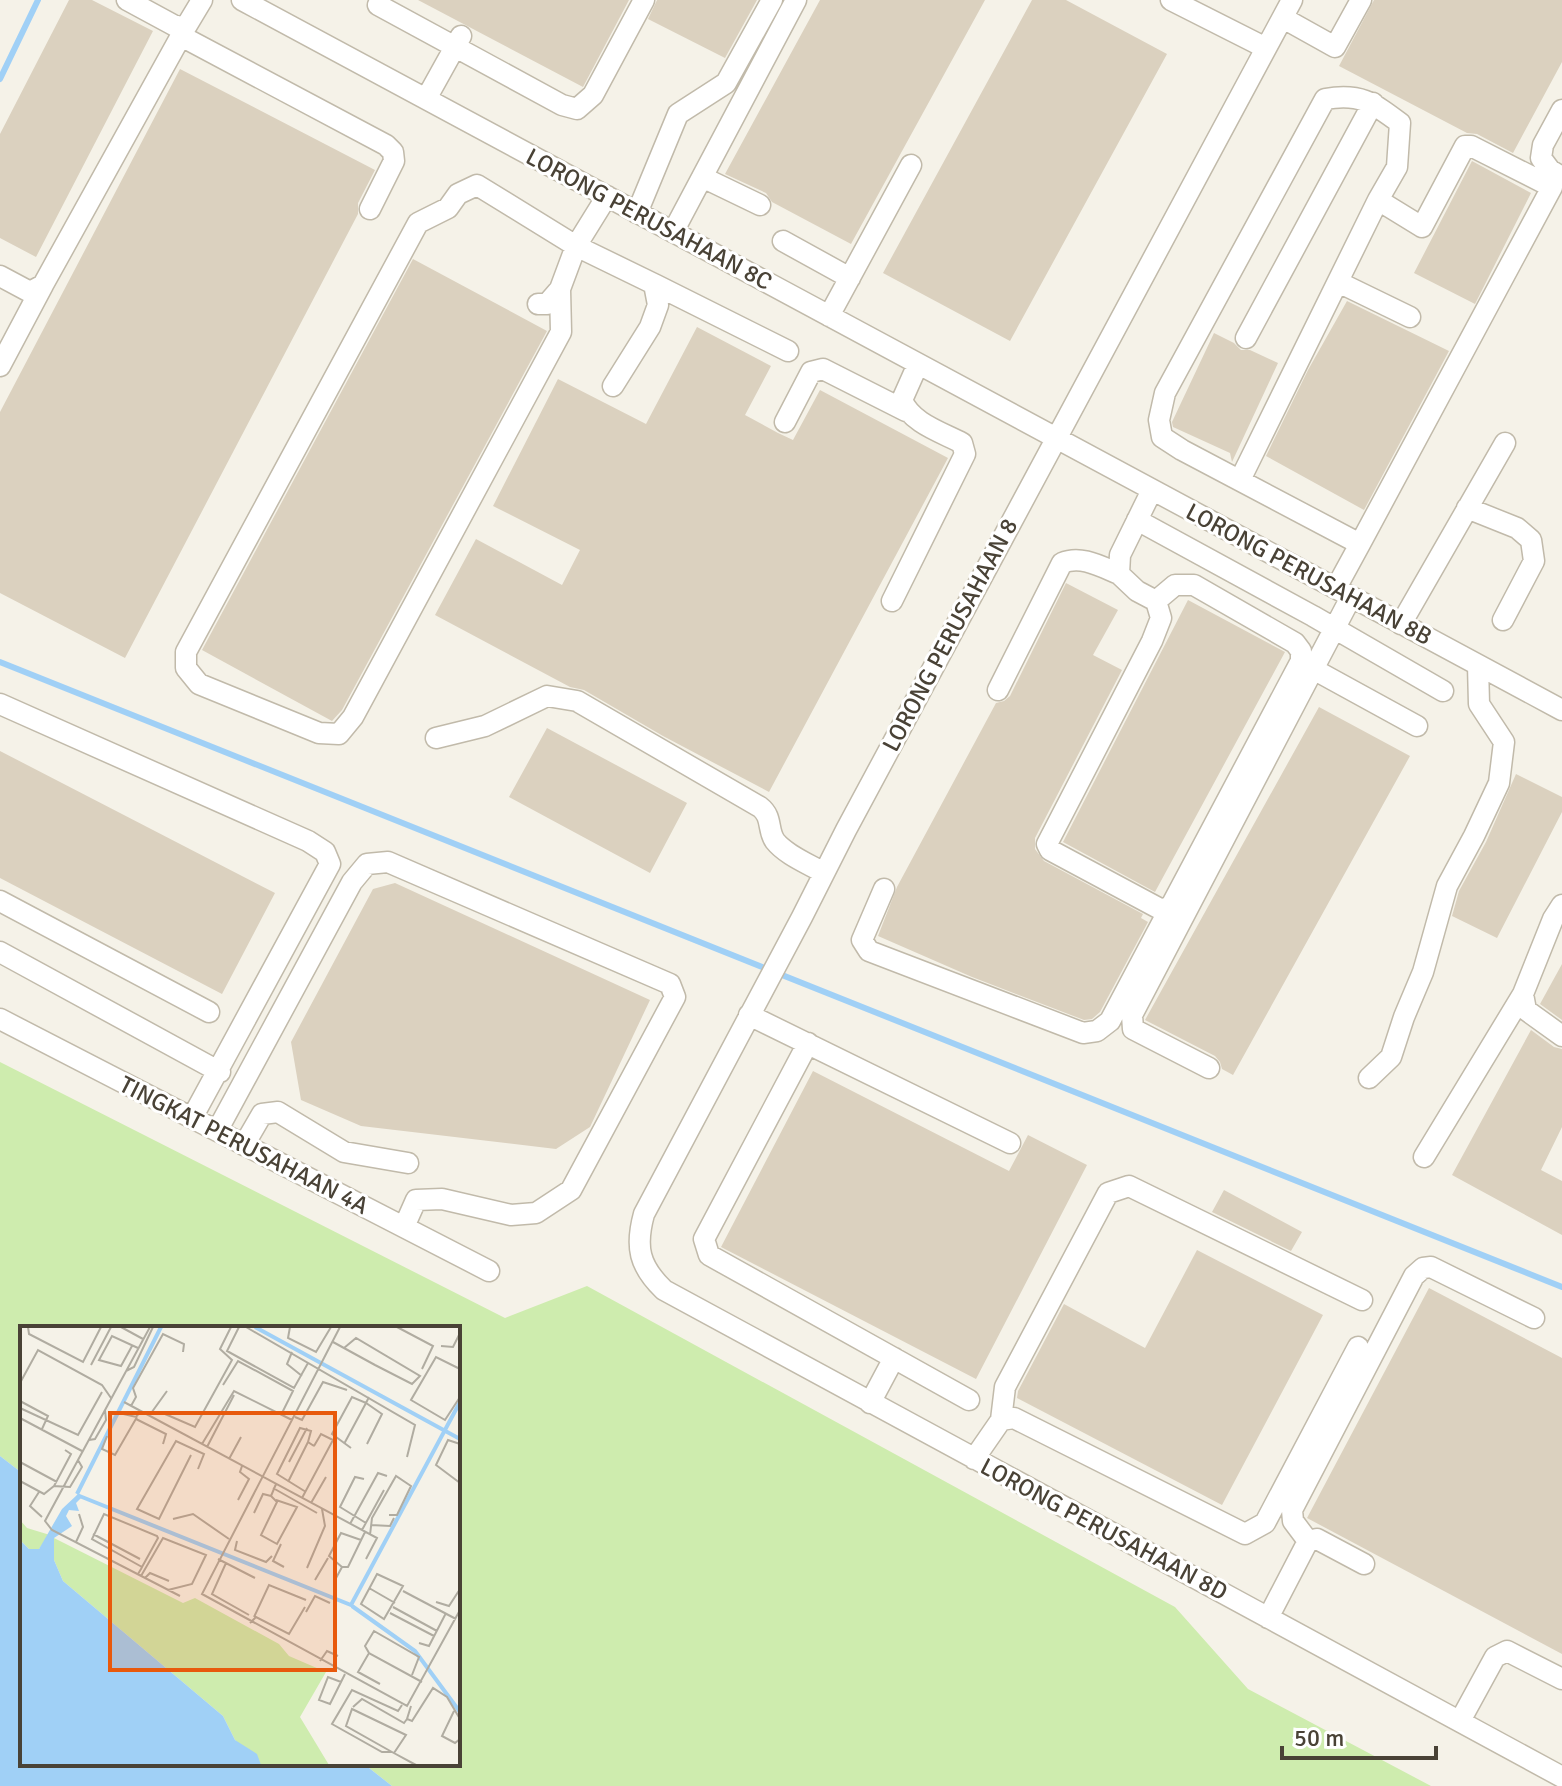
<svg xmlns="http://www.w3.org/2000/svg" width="1562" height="1786" font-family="Signika,sans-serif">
<rect width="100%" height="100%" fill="#f5f2e8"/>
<path fill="#ceecae" d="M 0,1062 L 505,1318 L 587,1286 L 1175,1607 L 1248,1689 L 1431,1786 L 392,1786 L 364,1764 L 458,1764 L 458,1328 L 22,1328 L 22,1473 L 0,1456 Z"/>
<path fill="#a0d0f6" d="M 0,1456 L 22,1473 L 22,1764 L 364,1764 L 392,1786 L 0,1786 Z"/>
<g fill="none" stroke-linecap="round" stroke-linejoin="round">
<path stroke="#a0d0f6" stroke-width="6" d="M 0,79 L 38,0
M 0,662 L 1562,1287"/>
</g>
<path fill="#dbd1bf" d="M 69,0 L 92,0 L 153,31 L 36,257 L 0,238 L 0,134 Z
M 418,0 L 629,0 L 583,87 Z
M 657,0 L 757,0 L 725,58 L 648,19 Z
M 820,0 L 985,0 L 851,244 L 772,202 L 766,193 L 725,174 Z
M 1032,0 L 1066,0 L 1167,54 L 1010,341 L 883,273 Z
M 1374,0 L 1562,0 L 1562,62 L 1513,153 L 1477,134 L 1467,133 L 1339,66 Z
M 180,69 L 375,170 L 358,203 L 358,214 L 125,658 L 0,593 L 0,412 Z
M 1472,161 L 1531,193 L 1475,304 L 1414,273 Z
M 413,259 L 547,331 L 342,710 L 332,721 L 202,650 Z
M 1347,301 L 1449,351 L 1364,510 L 1266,456 L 1308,370 Z
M 697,327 L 771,366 L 745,415 L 778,433 L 793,440 L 820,390 L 948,458 L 769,792 L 663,736 L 584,690 L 570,687 L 435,615 L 476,539 L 562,585 L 580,550 L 493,506 L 558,379 L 646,424 Z
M 1214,333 L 1234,343 L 1241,350 L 1250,350 L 1278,363 L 1232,462 L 1230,453 L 1173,427 L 1172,422 Z
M 1066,583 L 1118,610 L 1093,655 L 1122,670 L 1035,838 L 1035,849 L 1044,861 L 1143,914 L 1141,918 L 1148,922 L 1100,1012 L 1092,1019 L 1084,1020 L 972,977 L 878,936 L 897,887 L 996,703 L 1004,701 L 1010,696 Z
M 1188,600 L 1285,652 L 1155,892 L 1063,842 Z
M 1319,707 L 1410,756 L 1233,1075 L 1222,1069 L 1220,1062 L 1215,1056 L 1145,1020 Z
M 547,728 L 687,803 L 650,873 L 509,797 Z
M 0,751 L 275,893 L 222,994 L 0,878 Z
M 1516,774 L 1562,797 L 1562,812 L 1497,938 L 1452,916 L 1459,891 L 1486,842 Z
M 395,883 L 650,1000 L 590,1127 L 556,1149 L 361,1126 L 301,1100 L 291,1042 L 373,889 Z
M 1562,964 L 1562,1020 L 1540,1004 Z
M 1531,1030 L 1554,1047 L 1562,1049 L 1562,1127 L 1541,1170 L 1562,1181 L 1562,1235 L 1452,1175 Z
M 813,1071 L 1009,1171 L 1028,1135 L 1087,1165 L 976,1379 L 721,1247 Z
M 1224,1190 L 1302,1232 L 1291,1251 L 1212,1212 Z
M 1197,1250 L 1323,1315 L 1222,1505 L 1017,1398 L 1018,1391 L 1064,1304 L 1145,1348 Z
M 1429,1288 L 1562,1358 L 1562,1654 L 1307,1518 Z"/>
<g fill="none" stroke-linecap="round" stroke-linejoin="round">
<g stroke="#c1baaa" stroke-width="23">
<path id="minor" d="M 127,0 L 177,27 L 187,25 L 202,0
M 242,0 L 1562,710
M 1171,0 L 1266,48
M 1292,0 L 846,830 L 802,917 L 644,1214 C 635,1247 639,1266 664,1290 L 1562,1777
M 378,5 L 562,105 L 577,109 L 593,95 L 644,0
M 1283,18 L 1335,47 L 1361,0
M 181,36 L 386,145 L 393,152 L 394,161 L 370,209
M 426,99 L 461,36
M 1562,110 L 1543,145 L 1541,158 L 1550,170 L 1562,177
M 702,177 L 760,205
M 637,213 L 678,114 L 726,83 L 772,0
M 673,232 L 796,0
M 783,241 L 850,278
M 0,276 L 30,292 L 43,285 L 187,25
M 1338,282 L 1410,317
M 654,284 L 788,351
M 560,289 L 561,332 L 353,717 L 339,734 L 319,733 L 199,684 L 186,668 L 186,652 L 418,223 L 448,208 L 458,194 L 477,185 L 576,246 L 654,284 L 658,305 L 650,327 L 613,386
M 538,304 L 547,304 L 560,289 L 576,246 L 607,196
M 829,316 L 911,165
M 1246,338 L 1373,103
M 0,366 L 43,285
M 785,422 L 811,372 L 823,369 L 906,411
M 1240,480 L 1378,200
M 1152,490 L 1120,555 L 1119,574 L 1137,591 L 1156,601 L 1161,618 L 1152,641 L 1047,844 L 1050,850 L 1162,910 L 1171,906 L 1301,661 L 1301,651 L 1295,643 L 1194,585 L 1175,585 L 1156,601
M 1467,508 L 1517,528 L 1531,540 L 1534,561 L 1503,620
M 1137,520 L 1313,616 L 1443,691
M 1336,588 L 1360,544 L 1552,187 L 1471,146 L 1465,146 L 1422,227 L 1378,200 L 1397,167 L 1400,123 C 1372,102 1360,93 1325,99 L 1165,393 L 1159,420 L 1162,437 L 1182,450 L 1360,544
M 892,601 L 965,454 L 962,443 C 941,432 911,423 902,400 L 918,364
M 1401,624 L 1505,443
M 1313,669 L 1417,726
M 998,690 L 1062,563 C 1081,555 1100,566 1119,574
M 0,704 L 308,841 L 325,852 L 330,864 L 192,1118
M 436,738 L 485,726 L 547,696 L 577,701 L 760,807 C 773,817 767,830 775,841 C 786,855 809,864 824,873
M 884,889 L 862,940 L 869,951 L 1083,1033 L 1097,1031 L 1110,1021 L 1171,906
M 0,901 L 209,1012
M 1562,905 L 1553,919 L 1523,994 L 1526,1010 L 1562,1036
M 0,952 L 220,1072
M 749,1015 L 1010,1143
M 0,1019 L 489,1271
M 808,1043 L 704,1239 L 709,1255 L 969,1400
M 1209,1068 L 1133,1029 L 1132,1015 L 1351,597
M 1369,1078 L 1391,1057 L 1404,1017 L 1423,972 L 1447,886 L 1474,836 L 1499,783 L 1504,742 L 1479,704 L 1478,665
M 217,1131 L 352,882 L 367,864 L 388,862 L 670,984 L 675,997 L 571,1190 L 536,1213 L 511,1215 L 442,1199 L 416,1200 L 404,1227
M 244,1145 L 262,1114 L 278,1112 L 344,1152 L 408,1163
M 1424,1157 L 1523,994
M 870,1403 L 894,1358
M 1001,1420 L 1005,1387 L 1108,1193 L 1129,1186 L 1362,1300
M 974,1459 L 1001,1420 L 1014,1418 L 1245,1534 L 1265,1523 L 1358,1347
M 1308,1541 L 1293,1521 L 1292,1510 L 1414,1276 L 1423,1268 L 1431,1267 L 1534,1318
M 1268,1618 L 1308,1541 L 1317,1539 L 1364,1564
M 1460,1721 L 1495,1657 L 1507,1651 L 1562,1679"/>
</g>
<use href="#minor" stroke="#fff" stroke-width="20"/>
</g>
<g text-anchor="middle" stroke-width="6" stroke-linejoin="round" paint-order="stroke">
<g font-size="24" fill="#494236" stroke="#fff">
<text transform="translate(649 219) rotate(28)" y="8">LORONG PERUSAHAAN 8C</text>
<text transform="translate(1309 574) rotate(28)" y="8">LORONG PERUSAHAAN 8B</text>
<text transform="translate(950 635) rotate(-62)" y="8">LORONG PERUSAHAAN 8</text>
<text transform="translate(244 1145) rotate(27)" y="8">TINGKAT PERUSAHAAN 4A</text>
<text transform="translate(1104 1529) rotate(28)" y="8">LORONG PERUSAHAAN 8D</text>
</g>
</g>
<g transform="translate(20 1326)">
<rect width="440" height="440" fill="#f5f2e8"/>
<path d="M 0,194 L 7,202 L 30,209 L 19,223 L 9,223 L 0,214 ZM 34,212 L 163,277 L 175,272 L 259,318 L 269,330 L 306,346 L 280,391 L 309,439 L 241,439 L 215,414 L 203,390 L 43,255 L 34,234 Z" fill="#ceecae"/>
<path d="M 57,169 L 62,171 L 56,177 L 59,185 L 49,184 L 46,190 L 52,200 L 34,212 L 34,234 L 43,255 L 203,390 L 215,414 L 237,428 L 241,439 L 0,439 L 0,214 L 9,223 L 19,223 L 42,183 Z" fill="#a0d0f6"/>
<path fill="none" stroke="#a0d0f6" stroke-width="4" d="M 235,1 L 440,113M 57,168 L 141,1M 57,169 L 331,279 L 440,76M 332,280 L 395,325 L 440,386"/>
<path fill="none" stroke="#b0aca1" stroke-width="2" d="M 8,1 L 9,8 L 63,36 L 81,1M 101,1 L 123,13M 124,1 L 130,1 L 25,195 L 32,204 L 160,270M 219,1 L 207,25 L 274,62 L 288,37M 226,1 L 395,99 L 387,131M 270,1 L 268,12 L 296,26 L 311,1M 320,1 L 182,268 L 387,380 L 440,284M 377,1 L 413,20 L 402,43M 313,16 L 355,39 L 392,58 L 400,50 L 336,12 L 324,22M 112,20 L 101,40 L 79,34 L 92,10 L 118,22M 421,20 L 433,21 L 440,7M 272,26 L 267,38 L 282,50M 71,39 L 91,1M 440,43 L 416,31 L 391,74 L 425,94 L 440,71M 106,45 L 114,41 L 133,1M 0,57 L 18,24 L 82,59 L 91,72M 203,59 L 218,35 L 273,65 L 261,89M 0,75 L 28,90 L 22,103M 104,76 L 357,212 L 346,233M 111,80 L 116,71 L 113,62 L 143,8 L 164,18 L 163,26M 0,82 L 58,109 L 82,66M 99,87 L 116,91 L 121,85M 145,88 L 175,101 L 212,34 L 200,23 L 211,1M 129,90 L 147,65M 275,91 L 282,94 L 303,56 L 327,64M 0,92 L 62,125M 116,93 L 146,108 L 143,118M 87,110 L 82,123 L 95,129 L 117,91M 69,114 L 75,113 L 86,94 L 85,84M 182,118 L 214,65 L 272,94M 324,118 L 346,77 L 362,88 L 347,118M 440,118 L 428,114 L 416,139 L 440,157M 187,121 L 214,69M 331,122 L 312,108 L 332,71 L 346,77 L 349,71M 45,124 L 51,128 L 34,160 L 50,161 L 62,141 L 58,134M 171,129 L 139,193 L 117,183 L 156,115 L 184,128 L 178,143M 209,133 L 221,111M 0,136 L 37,156M 269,136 L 287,102M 344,153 L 335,151 L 320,181 L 346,197M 0,155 L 24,168 L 34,160M 268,156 L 288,116M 256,158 L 251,170 L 257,176 L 241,209 L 257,218 L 277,181 L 256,174M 253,162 L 297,187M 19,166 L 10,180 L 22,191M 286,166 L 257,148 L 280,102 L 291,105 L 288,116 L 294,120M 282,172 L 313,114 L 301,108 L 294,120M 218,174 L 229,153 L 220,146 L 222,140M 291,177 L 306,151M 234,187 L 243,168 L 251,170M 153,193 L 173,188 L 209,213M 330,198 L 358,147 L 367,150M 351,199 L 370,200 L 374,192M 342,204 L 364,164M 73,208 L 120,233M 350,209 L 352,192 L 376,150 L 391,160 L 377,189 L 369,189M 217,215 L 215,224 L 246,236 L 252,230M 56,216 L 63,201 L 59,188M 261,218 L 253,235 L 264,241M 198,233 L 235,252M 206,237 L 192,268 L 229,289M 322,241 L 309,230 L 321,207 L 341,214M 287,242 L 305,200 L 302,183M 118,248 L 121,243 L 122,241 L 138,212 L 137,210 L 84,188 L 72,213 L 122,241M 357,248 L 383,260 L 364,293 L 341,278 ZM 121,250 L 143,212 L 186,229 L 172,258 L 148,264M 125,252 L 130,247 L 149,255M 295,254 L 308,232M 315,254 L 322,241 L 328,241 L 345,206M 349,262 L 375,277M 383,265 L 436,293M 416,276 L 429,280 L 440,263M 373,281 L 417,305M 286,286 L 295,270 L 310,277M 370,287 L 414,310M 234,291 L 249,259 L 286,274M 230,297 L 236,291 L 269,308 L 285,281M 399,317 L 409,320 L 426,287M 349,327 L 345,320 L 354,305 L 399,331 L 392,349M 300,335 L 307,325 L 318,330M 321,356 L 308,351 L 299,374 L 310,378 L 325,348M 360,358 L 338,346 L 349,327 L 402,356M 391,380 L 387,393 L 392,395 L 413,362 L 427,371 L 440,393M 333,381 L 342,373 L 384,397 L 387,393M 434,385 L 422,410 L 435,417 L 440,413M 372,426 L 362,426 L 312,398 L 332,364 L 378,385 L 382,379M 374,427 L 386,409 L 332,383 L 326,400 L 372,426 L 396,439"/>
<path fill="#e8590c" fill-opacity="0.15" stroke="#e8590c" stroke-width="4" d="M 90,87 L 315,87 L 315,344 L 90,344 Z"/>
<rect width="440" height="440" fill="none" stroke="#494236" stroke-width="4"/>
</g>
<path d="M1282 1746v12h154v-12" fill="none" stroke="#494236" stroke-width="4"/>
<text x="1294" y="1746" font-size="24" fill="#494236" stroke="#ffffff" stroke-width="6" paint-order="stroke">50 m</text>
</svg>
